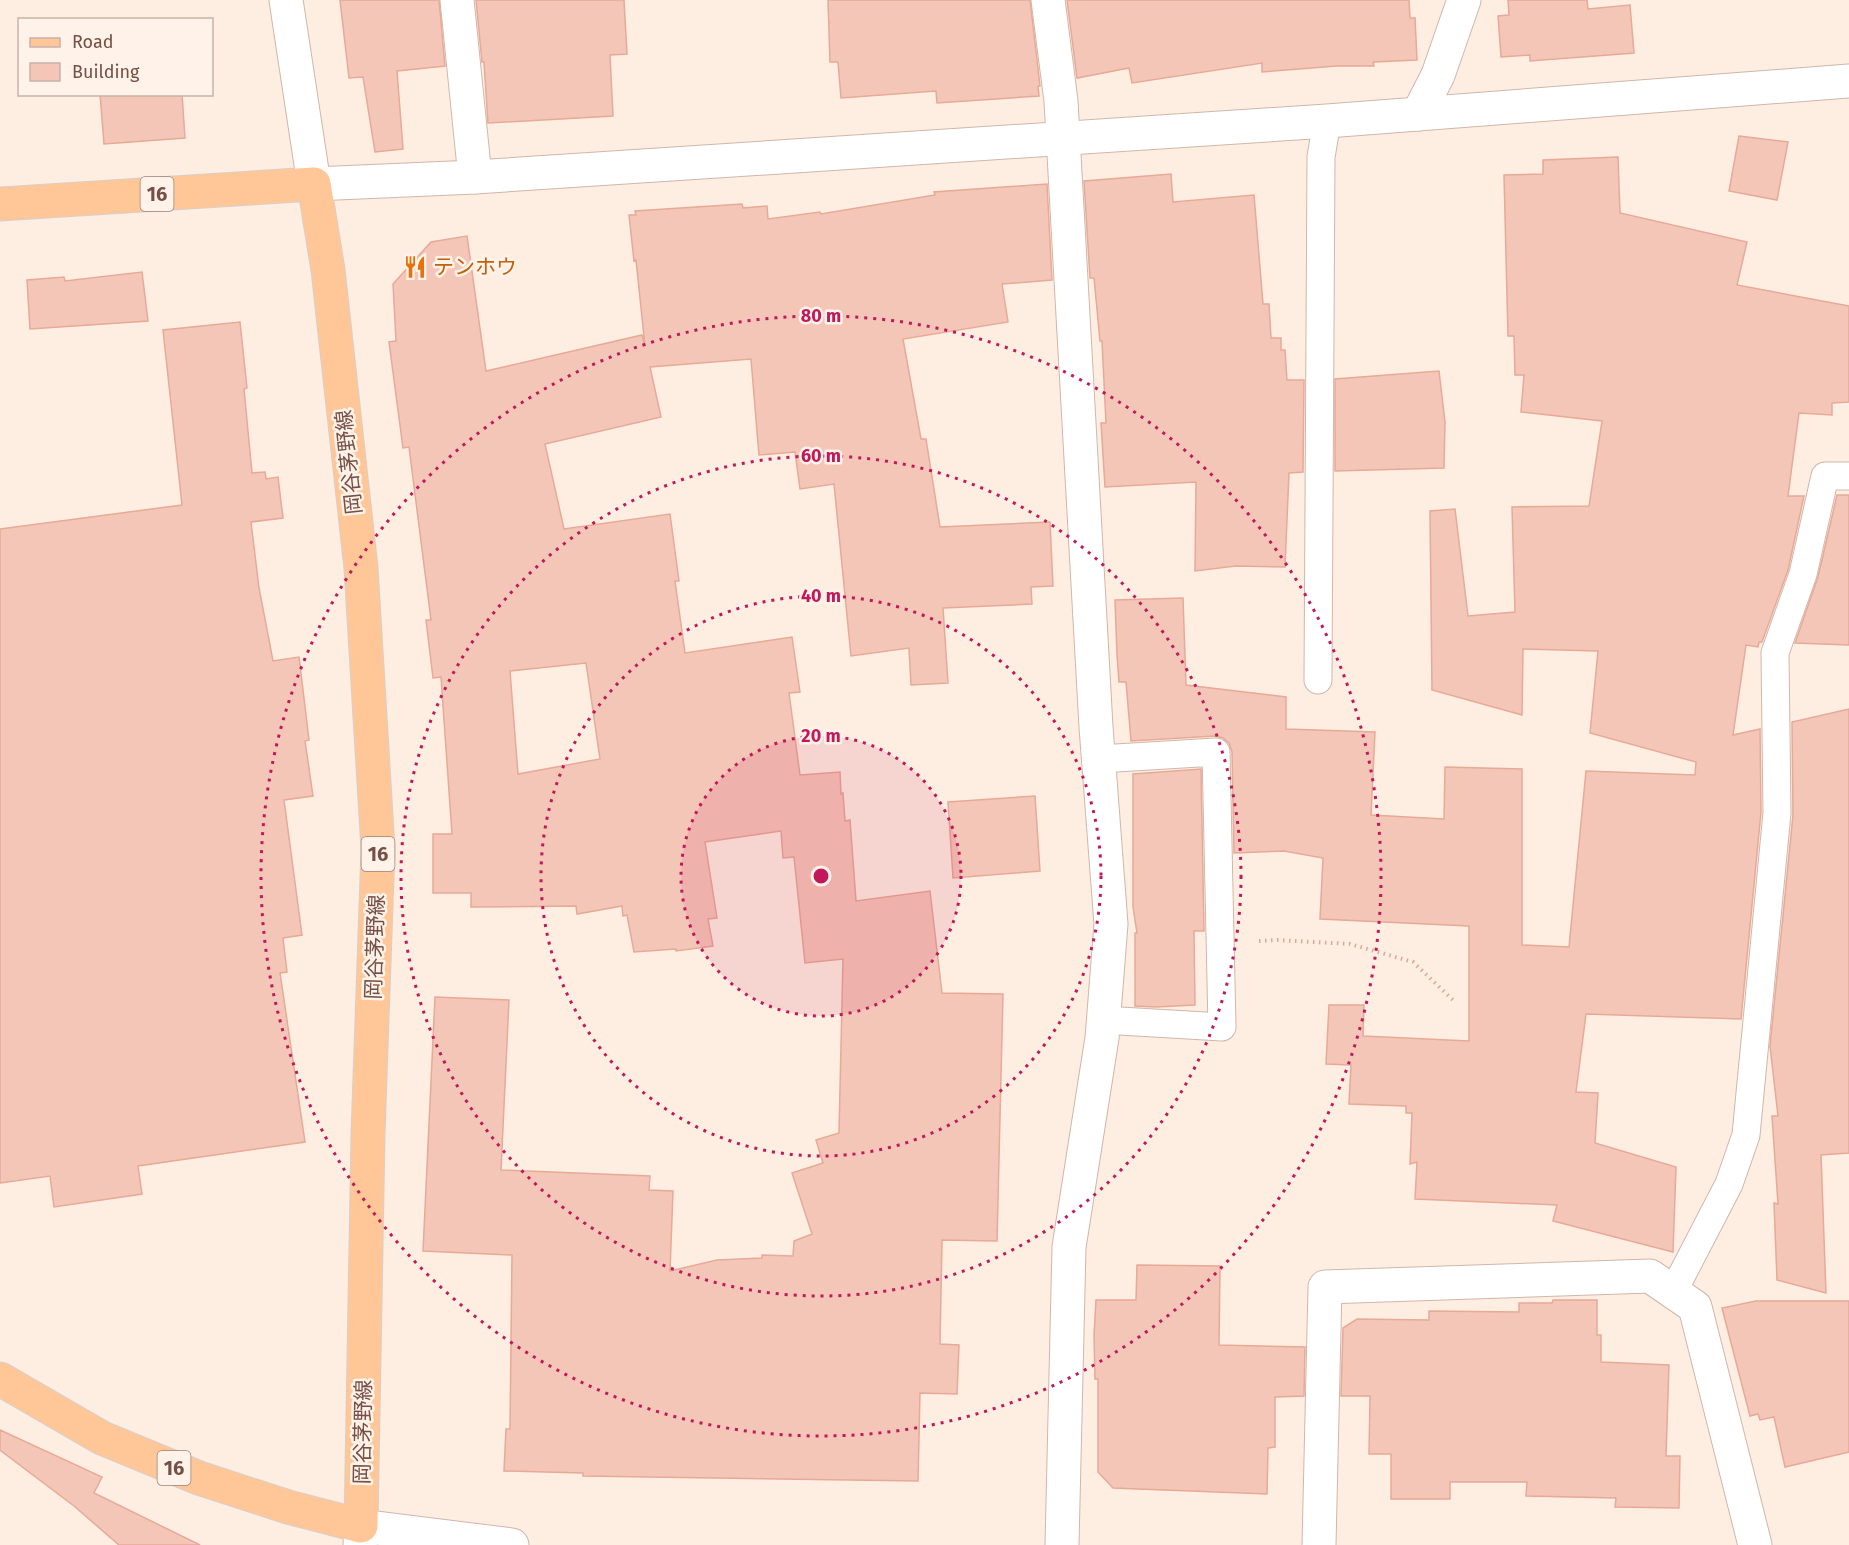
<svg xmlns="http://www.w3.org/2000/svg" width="1849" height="1545" font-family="'Fira Sans','Noto Sans JP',sans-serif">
<rect width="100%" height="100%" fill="#fdeee1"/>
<path fill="#f4c6b8" stroke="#e8a997" stroke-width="1.5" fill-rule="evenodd" d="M 340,0 L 439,0 L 445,66 L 397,71 L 403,149 L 375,152 L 363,77 L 349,78 Z
M 476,0 L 624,0 L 627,54 L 610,55 L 613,116 L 488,123 L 484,62 L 482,62 Z
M 828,0 L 1030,0 L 1040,86 L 1038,86 L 1039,96 L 937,103 L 936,91 L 841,98 L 838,62 L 830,62 Z
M 1067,0 L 1409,0 L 1410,18 L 1415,18 L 1417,60 L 1373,62 L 1374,66 L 1337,66 L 1262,72 L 1262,63 L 1132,83 L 1129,68 L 1077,78 Z
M 1508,0 L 1587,0 L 1588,9 L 1630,5 L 1634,53 L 1530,61 L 1530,55 L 1501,57 L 1498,16 L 1509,15 Z
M 100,94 L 182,94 L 185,138 L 104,144 Z
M 1739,136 L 1788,142 L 1777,200 L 1729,191 Z
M 1618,157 L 1620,213 L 1747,242 L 1737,285 L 1849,306 L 1849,402 L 1832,403 L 1832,415 L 1799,413 L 1788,496 L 1804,496 L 1788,570 L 1762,642 L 1759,642 L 1758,647 L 1746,645 L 1733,735 L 1760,729 L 1761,812 L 1741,1019 L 1586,1014 L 1576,1092 L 1598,1093 L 1595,1143 L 1676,1167 L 1673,1252 L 1553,1221 L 1557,1205 L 1415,1199 L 1417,1162 L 1410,1164 L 1412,1113 L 1406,1113 L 1406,1106 L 1349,1104 L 1351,1065 L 1326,1064 L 1329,1005 L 1364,1005 L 1363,1036 L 1469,1041 L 1469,926 L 1320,919 L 1323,858 L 1284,851 L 1234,853 L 1232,752 L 1229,743 L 1223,738 L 1215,736 L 1131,741 L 1126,682 L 1119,682 L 1117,655 L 1115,600 L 1183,598 L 1186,685 L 1286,697 L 1286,729 L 1375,732 L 1371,815 L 1444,819 L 1445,767 L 1522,769 L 1522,945 L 1569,947 L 1586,771 L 1695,775 L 1696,762 L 1590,733 L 1598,651 L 1523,649 L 1522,715 L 1432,690 L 1430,511 L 1455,509 L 1468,616 L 1515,612 L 1512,507 L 1589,506 L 1602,421 L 1521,412 L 1524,375 L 1515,375 L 1514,336 L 1508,336 L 1504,175 L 1543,174 L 1543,160 Z
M 1171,174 L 1173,202 L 1254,195 L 1263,304 L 1269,304 L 1271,338 L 1281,338 L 1281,350 L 1285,350 L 1287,380 L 1304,380 L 1303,472 L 1289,473 L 1285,567 L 1236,566 L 1195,571 L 1196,482 L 1105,487 L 1101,423 L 1106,423 L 1102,341 L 1100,341 L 1094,278 L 1090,278 L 1084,181 Z
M 1047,184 L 1052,280 L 1002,284 L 1008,322 L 903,339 L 921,439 L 926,439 L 940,527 L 1050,522 L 1053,586 L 1031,587 L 1032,604 L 943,608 L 948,683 L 911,685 L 909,648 L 851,656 L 834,484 L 800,489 L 795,452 L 759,455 L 751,359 L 650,367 L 661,417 L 545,444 L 564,529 L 670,514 L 679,581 L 675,581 L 685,653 L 792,637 L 800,692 L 789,693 L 800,775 L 840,772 L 841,794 L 843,793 L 845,821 L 850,820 L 856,901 L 930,891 L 942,993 L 1003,994 L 997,1241 L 942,1240 L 940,1344 L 959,1345 L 957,1394 L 920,1393 L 918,1481 L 583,1476 L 583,1473 L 504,1471 L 506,1429 L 510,1429 L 512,1255 L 423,1251 L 435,997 L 509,1000 L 501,1170 L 650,1176 L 649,1190 L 673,1191 L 670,1271 L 717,1260 L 762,1258 L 762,1255 L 793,1256 L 794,1241 L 812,1234 L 792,1173 L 823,1163 L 816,1140 L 839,1133 L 843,959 L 805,963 L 794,857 L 783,858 L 781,831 L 705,842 L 717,918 L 708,919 L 713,946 L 676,951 L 676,949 L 634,952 L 627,915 L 623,916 L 622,906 L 577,914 L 576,906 L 471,907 L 471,893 L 433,893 L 433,834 L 452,834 L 441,677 L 433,678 L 426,620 L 431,620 L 409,447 L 403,448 L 389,342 L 396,341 L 393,284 L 431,242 L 467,236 L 486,371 L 642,335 L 645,346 L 636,260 L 634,261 L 629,215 L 636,215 L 635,211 L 742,204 L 743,208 L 767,206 L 768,219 L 820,212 L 821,214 L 935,195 L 934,192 ZM 586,663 L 600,759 L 518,774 L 510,671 Z
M 142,272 L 148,321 L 30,329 L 27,280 L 64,277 L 65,281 Z
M 240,322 L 247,388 L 244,389 L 252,473 L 265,472 L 266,479 L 278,477 L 283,518 L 251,522 L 259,588 L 273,661 L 299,657 L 309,740 L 305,741 L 313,796 L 284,800 L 302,935 L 283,938 L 287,972 L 280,973 L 305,1142 L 138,1166 L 142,1194 L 54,1207 L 50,1176 L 0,1183 L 0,529 L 182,505 L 163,330 Z
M 1439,371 L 1445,422 L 1444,468 L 1335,471 L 1335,379 Z
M 1837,495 L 1849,495 L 1849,645 L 1795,643 L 1818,577 Z
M 1849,709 L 1849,1153 L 1821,1155 L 1826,1293 L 1777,1280 L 1774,1203 L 1778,1204 L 1772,1116 L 1778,1116 L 1770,1046 L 1793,815 L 1792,722 Z
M 1201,769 L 1204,931 L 1194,931 L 1195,1005 L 1156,1007 L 1135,1006 L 1135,933 L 1137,933 L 1133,907 L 1133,774 Z
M 1035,796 L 1040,871 L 953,878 L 948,802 Z
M 1137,1265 L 1220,1266 L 1219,1345 L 1305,1347 L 1304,1396 L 1275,1397 L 1275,1447 L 1268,1448 L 1267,1494 L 1113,1488 L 1098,1472 L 1098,1379 L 1095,1379 L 1094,1335 L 1096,1300 L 1136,1300 Z
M 1553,1300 L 1597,1300 L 1597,1335 L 1601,1335 L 1601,1362 L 1669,1365 L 1666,1456 L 1680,1456 L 1679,1508 L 1615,1507 L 1616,1498 L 1526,1496 L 1527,1482 L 1450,1482 L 1450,1499 L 1391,1499 L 1391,1454 L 1369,1454 L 1370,1396 L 1341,1396 L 1343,1328 L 1357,1319 L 1429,1320 L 1429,1311 L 1519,1312 L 1519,1303 L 1552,1303 Z
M 1756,1301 L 1849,1301 L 1849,1452 L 1785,1467 L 1774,1417 L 1760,1420 L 1758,1414 L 1750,1416 L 1722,1308 Z
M 0,1430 L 102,1477 L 94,1493 L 200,1545 L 119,1545 L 74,1506 L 0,1450 Z"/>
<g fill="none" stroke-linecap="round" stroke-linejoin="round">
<g stroke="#d1b6ab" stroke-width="29">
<path id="service" d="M 1318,680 L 1321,157 L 1327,121
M 1099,759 L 1216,752 L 1222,1027 L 1103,1020
M 1673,1292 L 1729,1184 L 1746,1135 L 1777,813 L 1775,653 L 1803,574 L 1825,476 L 1849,476"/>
</g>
<g stroke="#d1b6ab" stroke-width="35">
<path id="minor" d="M 457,0 L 475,177
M 1048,0 L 1061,101 L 1096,727 L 1111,924 L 1102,1038 L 1069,1247 L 1062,1545
M 1418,114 L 1438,75 L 1464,0
M 1319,1545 L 1325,1287 L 1650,1276 L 1695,1307 L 1755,1545"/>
</g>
<g stroke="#d1b6ab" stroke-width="35">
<path id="tertiary" d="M 286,0 L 314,184 L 475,177 L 1327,121 L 1849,81
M 360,1545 L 361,1526 L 512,1545"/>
</g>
<g stroke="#d9cecb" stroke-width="35">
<path id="primary" d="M 0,204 L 314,184 L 328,270 L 361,568 L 378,849 L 368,1134 L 361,1526 L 288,1507 L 199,1478 L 102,1438 L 0,1379"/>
</g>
<path stroke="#d9a99b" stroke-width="4" stroke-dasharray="1.5 4.5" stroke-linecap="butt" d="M 1259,941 L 1277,940 L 1350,944 L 1413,962 L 1453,1000"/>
<use href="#service" stroke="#fff" stroke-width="27"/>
<use href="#minor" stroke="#fff" stroke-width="33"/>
<use href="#tertiary" stroke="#fff" stroke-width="33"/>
<use href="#primary" stroke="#ffc797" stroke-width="33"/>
</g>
<circle cx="821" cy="876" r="140" fill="#c2185b" fill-opacity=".12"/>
<g fill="none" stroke="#c2185b" stroke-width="3" stroke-dasharray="3 6">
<circle cx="821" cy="876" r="140"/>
<circle cx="821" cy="876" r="280"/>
<circle cx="821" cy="876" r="420"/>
<circle cx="821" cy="876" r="560"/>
</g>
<defs>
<g id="restaurant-bare" transform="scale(1.8)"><path d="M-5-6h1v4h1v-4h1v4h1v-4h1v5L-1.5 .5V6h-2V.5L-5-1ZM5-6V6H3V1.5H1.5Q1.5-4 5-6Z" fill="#e8710a" stroke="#fff3e9" stroke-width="2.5" paint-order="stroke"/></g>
</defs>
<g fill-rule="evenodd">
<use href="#restaurant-bare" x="415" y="267"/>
</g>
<g text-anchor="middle" stroke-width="5" stroke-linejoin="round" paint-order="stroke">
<g fill="#fff3e9" stroke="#9f8178" stroke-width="1.5">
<rect x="140.5" y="177" width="33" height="34" rx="4.5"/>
<rect x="361.5" y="837" width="33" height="34" rx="4.5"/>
<rect x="157.5" y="1451" width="33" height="34" rx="4.5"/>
</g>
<g font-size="20" font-weight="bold" fill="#765047">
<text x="157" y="201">16</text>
<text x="378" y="861">16</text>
<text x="174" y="1475">16</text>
</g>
<g font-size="21" fill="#c56008" stroke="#fff3e9" text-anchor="start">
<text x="433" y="274">テンホウ</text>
</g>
<g font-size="21" fill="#765047" stroke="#fff3e9">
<text transform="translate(349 462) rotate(-96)" y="7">岡谷茅野線</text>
<text transform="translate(375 947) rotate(-88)" y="7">岡谷茅野線</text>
<text transform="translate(363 1432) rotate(-89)" y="7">岡谷茅野線</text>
</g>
</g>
<circle cx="821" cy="876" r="9" fill="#c2185b" stroke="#fff3e9" stroke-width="3"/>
<g font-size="18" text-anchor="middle" font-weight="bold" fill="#c2185b" stroke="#fff3e9" stroke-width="5" stroke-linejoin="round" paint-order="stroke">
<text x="821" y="322">80 m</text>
<text x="821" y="462">60 m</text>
<text x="821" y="602">40 m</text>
<text x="821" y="742">20 m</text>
</g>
<rect x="18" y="18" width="195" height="78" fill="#fff3e9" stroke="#c8b2a8" stroke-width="1.5"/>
<rect x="30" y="38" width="30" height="9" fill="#ffc797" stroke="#c8b2a8" stroke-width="1.5"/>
<text x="72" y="48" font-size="18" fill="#765047">Road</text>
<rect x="30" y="63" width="30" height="18" fill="#f4c6b8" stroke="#c8b2a8" stroke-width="1.5"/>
<text x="72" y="78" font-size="18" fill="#765047">Building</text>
</svg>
